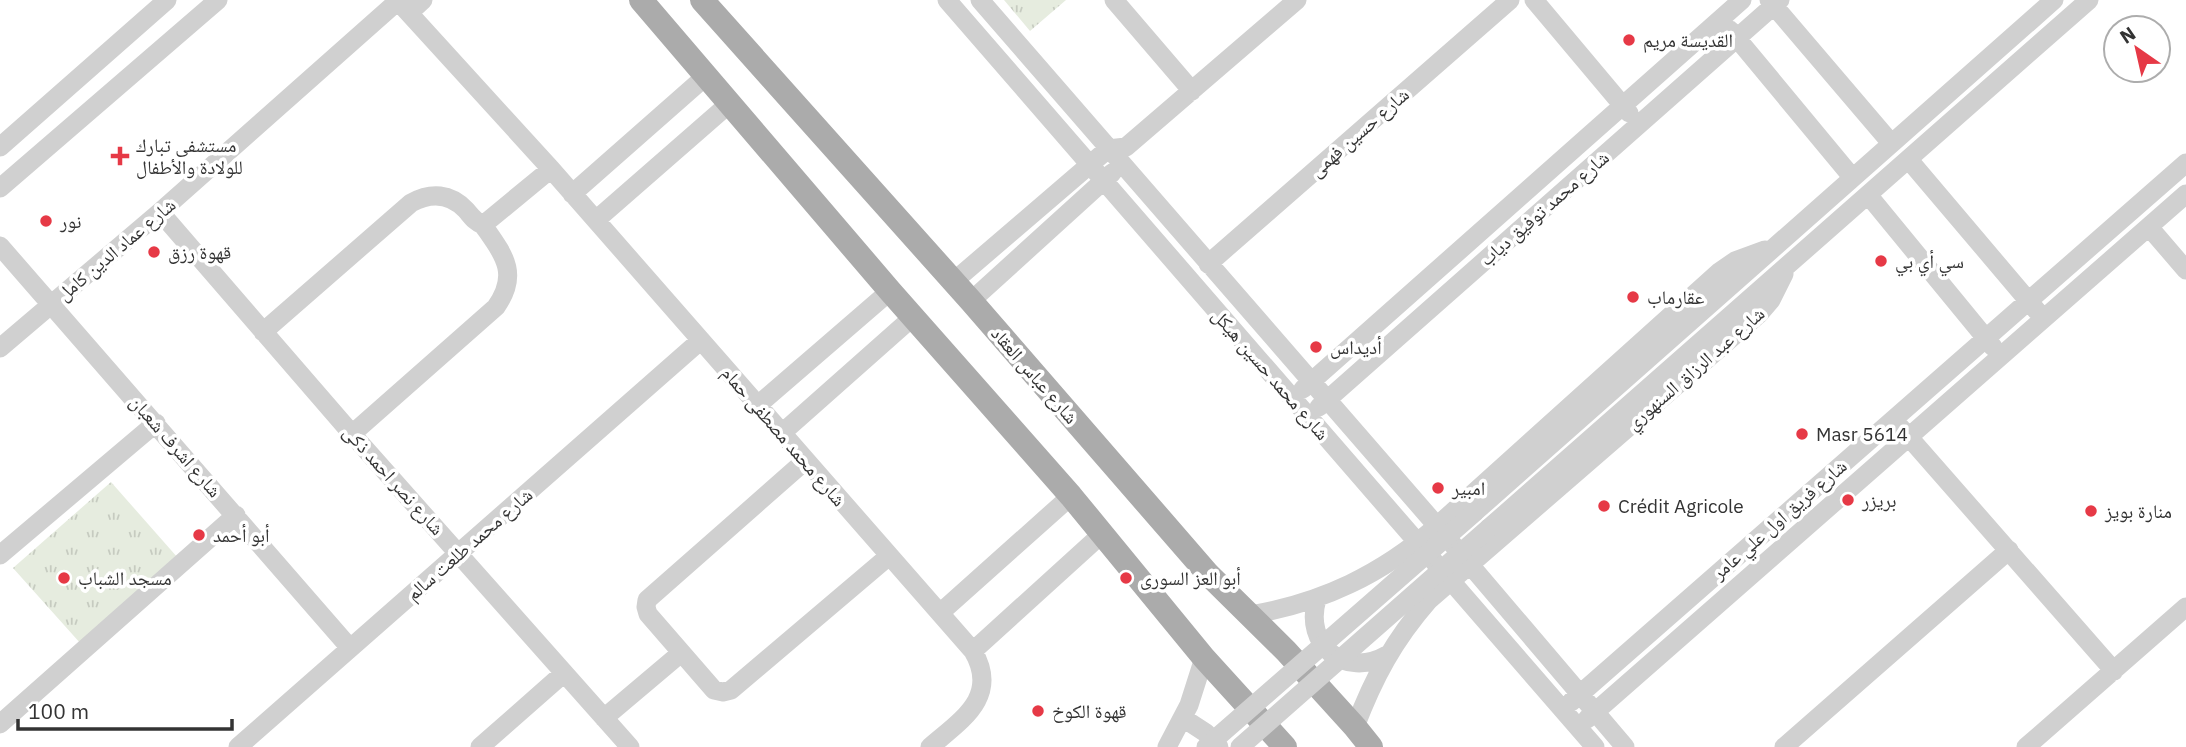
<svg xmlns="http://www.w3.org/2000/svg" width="2186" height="747" font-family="'IBM Plex Sans','Noto Naskh Arabic',sans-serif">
<defs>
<pattern id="grass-tufts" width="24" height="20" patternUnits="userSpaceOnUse" patternTransform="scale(1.75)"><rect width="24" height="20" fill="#e6ecdf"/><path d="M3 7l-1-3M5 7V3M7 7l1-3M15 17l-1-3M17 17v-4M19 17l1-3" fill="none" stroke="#c6cbc0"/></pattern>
</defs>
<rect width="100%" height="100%" fill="#fff"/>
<path fill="url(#grass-tufts)" d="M 1004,0 L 1066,0 L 1030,31 Z
M 111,482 L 178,558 L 81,644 L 13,568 Z"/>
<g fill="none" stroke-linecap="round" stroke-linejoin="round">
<path stroke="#d0d0d0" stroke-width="19" d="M 397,0 L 551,169 L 973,651 C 1000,697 961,720 930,747
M 947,0 L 1595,747
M 980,0 L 1437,526 L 1625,747
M 1114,0 L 1192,91
M 1534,0 L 1629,113
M 1769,0 L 1891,143
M 409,13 L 423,0
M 1730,30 L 1852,177
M 0,147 L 167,0
M 1909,160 L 2037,311
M 0,188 L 218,0
M 572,194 L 706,76
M 1869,196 L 1993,347
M 160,212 L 352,434 L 630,747
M 596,220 L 730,103
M 2149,227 L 2186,270
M 0,246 L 350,648
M 1208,264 L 1510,0
M 953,282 L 1108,149 L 1126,147 L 1297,0
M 971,301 L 1112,173
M 263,332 L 411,203 C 431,192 450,193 466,210 C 472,217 475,222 483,225 L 551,169
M 0,348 L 160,212 L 398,1
M 1303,389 L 1742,0
M 758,405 L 890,291
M 1319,407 L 1780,0
M 1900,427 L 2114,671
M 782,433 L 914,316
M 352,434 L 496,307 C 520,273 503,254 483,225
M 806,460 L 647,600 L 646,607 L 648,614 L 714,690 L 723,692 L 731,690 L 889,556
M 1475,512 L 2054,0
M 1489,528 L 2089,0
M 0,555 L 156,423
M 1317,599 C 1303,645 1345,679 1387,655
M 940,613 L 1071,496
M 1250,615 C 1322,603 1382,574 1437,526 L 1719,272 L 1735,261 L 1765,250
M 973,651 L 1103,533
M 1571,702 L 2186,163
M 604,718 L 681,653
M 1183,718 L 1206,733 L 1219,747
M 1587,719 L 2186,194
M 0,724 L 236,515
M 1355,727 C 1374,677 1394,640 1429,600 L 1759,314 L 1771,300 L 1784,274
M 238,747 L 701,340
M 480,747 L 564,673
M 1167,747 L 1189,705 L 1204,658
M 1784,747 L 2009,550
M 2026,747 L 2186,607"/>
<path stroke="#ababab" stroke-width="24" d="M 641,0 L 890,291 L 1071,496 L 1204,658 L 1285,747
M 702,0 L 971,301 L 1208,574 L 1286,651 L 1355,727 L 1371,747"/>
<path stroke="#d0d0d0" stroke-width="19" d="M 1206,747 L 1475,512
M 1240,747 L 1489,528"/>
</g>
<g fill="#e63946" stroke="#fff" stroke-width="2.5">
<circle cx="1629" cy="40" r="7"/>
<path d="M116.5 145.5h7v7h7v7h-7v7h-7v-7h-7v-7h7z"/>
<circle cx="46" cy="221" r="7"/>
<circle cx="154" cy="252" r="7"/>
<circle cx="1881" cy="261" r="7"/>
<circle cx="1633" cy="297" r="7"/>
<circle cx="1316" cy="347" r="7"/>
<circle cx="1802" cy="434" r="7"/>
<circle cx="1438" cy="488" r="7"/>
<circle cx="1848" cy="500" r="7"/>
<circle cx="1604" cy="506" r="7"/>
<circle cx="2091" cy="511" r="7"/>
<circle cx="199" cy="535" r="7"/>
<circle cx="64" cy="578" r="7"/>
<circle cx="1126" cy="578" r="7"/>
<circle cx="1038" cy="711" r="7"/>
</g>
<g text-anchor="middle" stroke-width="7" stroke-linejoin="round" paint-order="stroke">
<g font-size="19" fill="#333" stroke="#fff" text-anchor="start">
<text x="1643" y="47">القديسة مريم</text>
<text x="136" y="152">مستشفى تبارك<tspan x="136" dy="22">للولادة والأطفال</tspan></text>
<text x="60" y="228">نور</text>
<text x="168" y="259">قهوة رزق</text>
<text x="1895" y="268">سي أي بي</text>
<text x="1647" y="304">عقارماب</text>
<text x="1330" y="354">أديداس</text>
<text x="1816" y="441">Masr 5614</text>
<text x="1452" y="495">امبير</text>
<text x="1862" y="507">بريزر</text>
<text x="1618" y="513">Crédit Agricole</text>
<text x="2105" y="518">منارة بويز</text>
<text x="213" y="542">أبو أحمد</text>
<text x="78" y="585">مسجد الشباب</text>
<text x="1140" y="585">أبو العز السورى</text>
<text x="1052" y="718">قهوة الكوخ</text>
</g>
<g font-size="19" fill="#333" stroke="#fff">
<text transform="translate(1359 132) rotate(-41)" y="7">شارع حسين فهمى</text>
<text transform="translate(1544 208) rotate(-41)" y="7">شارع محمد توفيق دياب</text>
<text transform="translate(116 249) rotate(-40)" y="7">شارع عماد الدين كامل</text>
<text transform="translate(1695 368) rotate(-41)" y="7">شارع عبد الرزاق السنهوري</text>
<text transform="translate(1271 374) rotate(49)" y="7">شارع محمد حسين هيكل</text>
<text transform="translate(1035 375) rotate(49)" y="7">شارع عباس العقاد</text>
<text transform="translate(784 436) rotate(49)" y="7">شارع محمد مصطفى حمام</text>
<text transform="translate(176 446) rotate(49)" y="7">شارع اشرف شعبان</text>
<text transform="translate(394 480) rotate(48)" y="7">شارع نصر احمد ذكى</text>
<text transform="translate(1779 519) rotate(-41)" y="7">شارع فريق اول علي عامر</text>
<text transform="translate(469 544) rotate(-41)" y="7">شارع محمد طلعت سالم</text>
</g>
</g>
<g transform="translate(2137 49) rotate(326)"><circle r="33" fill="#ffffff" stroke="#adadad" stroke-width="2"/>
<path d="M0-5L12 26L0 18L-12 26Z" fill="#e63946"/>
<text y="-10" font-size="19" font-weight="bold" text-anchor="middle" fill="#333333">N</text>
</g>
<path d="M18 719v10h214v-10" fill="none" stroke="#333333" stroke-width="3.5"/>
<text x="28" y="719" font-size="21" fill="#333333" stroke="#ffffff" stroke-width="5" paint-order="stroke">100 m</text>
</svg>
